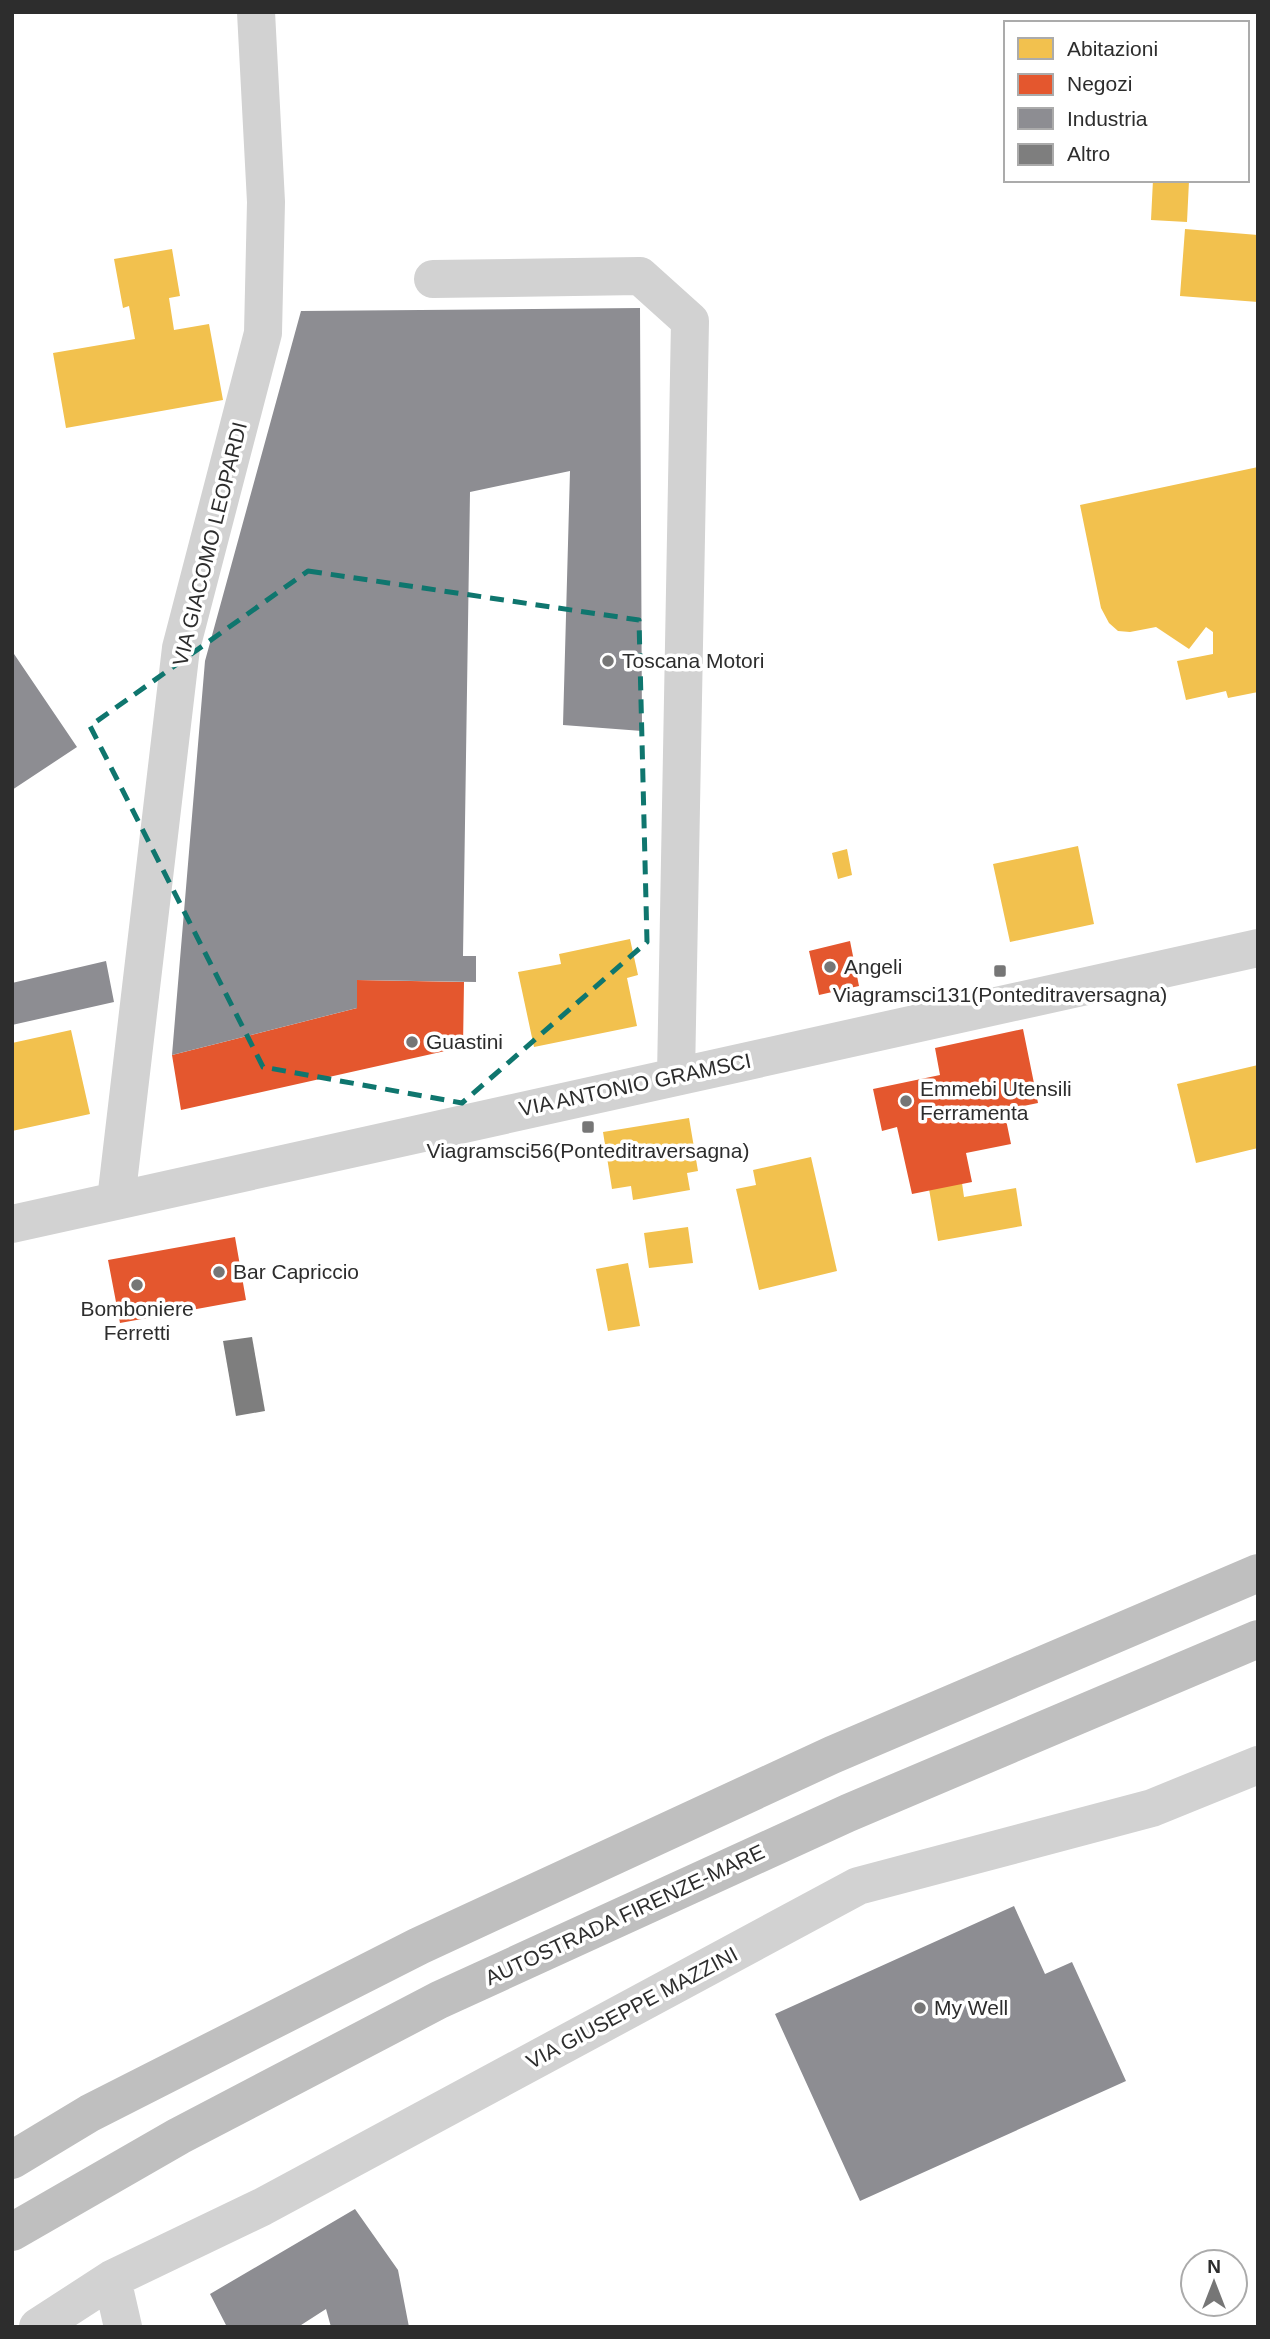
<svg xmlns="http://www.w3.org/2000/svg" width="1270" height="2339" font-family="Helvetica,sans-serif">
<rect width="100%" height="100%" fill="#fff"/>
<path fill="#f2c14e" d="M 1153,180 L 1189,181 L 1187,222 L 1151,220 Z
M 1185,229 L 1258,235 L 1258,302 L 1180,296 Z
M 172,249 L 180,296 L 169,298 L 174,330 L 209,324 L 223,400 L 66,428 L 53,353 L 135,339 L 129,306 L 123,308 L 114,259 Z
M 1258,467 L 1258,692 L 1228,698 L 1226,691 L 1186,700 L 1177,661 L 1213,654 L 1213,632 L 1206,627 L 1189,649 L 1156,627 L 1130,632 L 1118,631 L 1109,623 L 1101,608 L 1080,505 Z
M 1078,846 L 1094,924 L 1010,942 L 993,864 Z
M 847,849 L 852,875 L 838,879 L 832,853 Z
M 630,939 L 638,975 L 627,978 L 637,1026 L 534,1047 L 518,972 L 561,964 L 559,954 Z
M 71,1030 L 90,1114 L 12,1131 L 12,1043 Z
M 1258,1065 L 1258,1148 L 1196,1163 L 1177,1084 Z
M 689,1118 L 698,1171 L 687,1173 L 690,1190 L 633,1200 L 631,1186 L 612,1189 L 603,1132 Z
M 811,1157 L 837,1271 L 759,1290 L 736,1189 L 756,1185 L 753,1170 Z
M 962,1183 L 964,1197 L 1016,1188 L 1022,1226 L 938,1241 L 929,1189 Z
M 688,1227 L 693,1263 L 649,1268 L 644,1233 Z
M 628,1263 L 640,1326 L 608,1331 L 596,1269 Z"/>
<path fill="#e4572e" d="M 850,941 L 859,986 L 819,995 L 809,951 Z
M 357,980 L 464,982 L 463,1047 L 181,1110 L 172,1055 L 357,1008 Z
M 1023,1029 L 1038,1103 L 1004,1110 L 1011,1144 L 966,1153 L 972,1182 L 912,1194 L 897,1127 L 882,1131 L 873,1089 L 940,1075 L 935,1048 Z
M 235,1237 L 246,1300 L 120,1323 L 108,1260 Z"/>
<path fill="#8d8d92" d="M 640,308 L 642,731 L 563,725 L 570,471 L 470,492 L 463,956 L 476,956 L 476,982 L 357,980 L 357,1008 L 172,1055 L 205,661 L 301,311 Z
M 12,651 L 77,747 L 12,790 Z
M 106,961 L 114,1002 L 12,1025 L 12,983 Z
M 1014,1906 L 1045,1974 L 1072,1962 L 1126,2081 L 860,2201 L 775,2014 Z
M 355,2209 L 398,2270 L 409,2327 L 331,2327 L 326,2309 L 298,2327 L 227,2327 L 210,2294 Z"/>
<path fill="#7e7e7e" d="M 252,1337 L 265,1411 L 236,1416 L 223,1341 Z"/>
<g fill="none" stroke-linecap="round" stroke-linejoin="round">
<path stroke="#d2d2d2" stroke-width="38" d="M 433,279 L 640,276 L 690,321 L 676,1076
M 116,1200 L 181,648 L 263,333 L 266,202 L 256,12
M 12,1224 L 1258,948
M 112,2279 L 123,2327
M 38,2327 L 112,2279 L 262,2207 L 858,1886 L 1152,1808 L 1258,1765"/>
<path stroke="#bfbfbf" stroke-width="38" d="M 12,2160 L 90,2113 L 419,1946 L 832,1755 L 1258,1573
M 12,2232 L 179,2136 L 439,2000 L 848,1813 L 1258,1639"/>
</g>
<path fill="none" stroke="#0f766e" stroke-width="5" stroke-dasharray="14 9" stroke-linejoin="round" d="M 308,571 L 639,620 L 647,942 L 462,1103 L 263,1067 L 90,726 Z"/>
<g fill="#767676" stroke="#fff" stroke-width="2.5">
<circle cx="608" cy="661" r="7"/>
<circle cx="830" cy="967" r="7"/>
<rect x="993" y="964" width="14" height="14" rx="3.5"/>
<circle cx="412" cy="1042" r="7"/>
<circle cx="906" cy="1101" r="7"/>
<rect x="581" y="1120" width="14" height="14" rx="3.5"/>
<circle cx="219" cy="1272" r="7"/>
<circle cx="137" cy="1285" r="7"/>
<circle cx="920" cy="2008" r="7"/>
</g>
<g text-anchor="middle" stroke-width="7" stroke-linejoin="round" paint-order="stroke">
<g font-size="21" fill="#2d2d2d" stroke="#fff">
<text transform="translate(210 544) rotate(-76)" y="7">VIA GIACOMO LEOPARDI</text>
<text transform="translate(635 1085) rotate(-12)" y="7">VIA ANTONIO GRAMSCI</text>
<text transform="translate(625 1915) rotate(-25)" y="7">AUTOSTRADA FIRENZE-MARE</text>
<text transform="translate(632 2008) rotate(-28)" y="7">VIA GIUSEPPE MAZZINI</text>
</g>
<g font-size="21" fill="#2d2d2d" stroke="#fff" text-anchor="start">
<text x="622" y="668">Toscana Motori</text>
<text x="844" y="974">Angeli</text>
<text x="1000" y="1002" text-anchor="middle">Viagramsci131(Ponteditraversagna)</text>
<text x="426" y="1049">Guastini</text>
<text x="920" y="1096">Emmebi Utensili<tspan x="920" dy="24">Ferramenta</tspan></text>
<text x="588" y="1158" text-anchor="middle">Viagramsci56(Ponteditraversagna)</text>
<text x="233" y="1279">Bar Capriccio</text>
<text x="137" y="1316" text-anchor="middle">Bomboniere<tspan x="137" dy="24">Ferretti</tspan></text>
<text x="934" y="2015">My Well</text>
</g>
</g>
<rect width="1270" height="2339" fill="none" stroke="#2d2d2d" stroke-width="28"/>
<rect x="1004" y="21" width="245" height="161" fill="#ffffff" stroke="#ababab" stroke-width="2"/>
<rect x="1018" y="38" width="35" height="21" fill="#f2c14e" stroke="#ababab" stroke-width="2"/>
<text x="1067" y="56" font-size="21" fill="#2d2d2d">Abitazioni</text>
<rect x="1018" y="74" width="35" height="21" fill="#e4572e" stroke="#ababab" stroke-width="2"/>
<text x="1067" y="91" font-size="21" fill="#2d2d2d">Negozi</text>
<rect x="1018" y="108" width="35" height="21" fill="#8d8d92" stroke="#ababab" stroke-width="2"/>
<text x="1067" y="126" font-size="21" fill="#2d2d2d">Industria</text>
<rect x="1018" y="144" width="35" height="21" fill="#7e7e7e" stroke="#ababab" stroke-width="2"/>
<text x="1067" y="161" font-size="21" fill="#2d2d2d">Altro</text>
<g transform="translate(1214 2283)"><circle r="33" fill="#ffffff" stroke="#ababab" stroke-width="2"/>
<path d="M0-5L12 26L0 18L-12 26Z" fill="#767676"/>
<text y="-10" font-size="19" font-weight="bold" text-anchor="middle" fill="#2d2d2d">N</text>
</g>
</svg>
